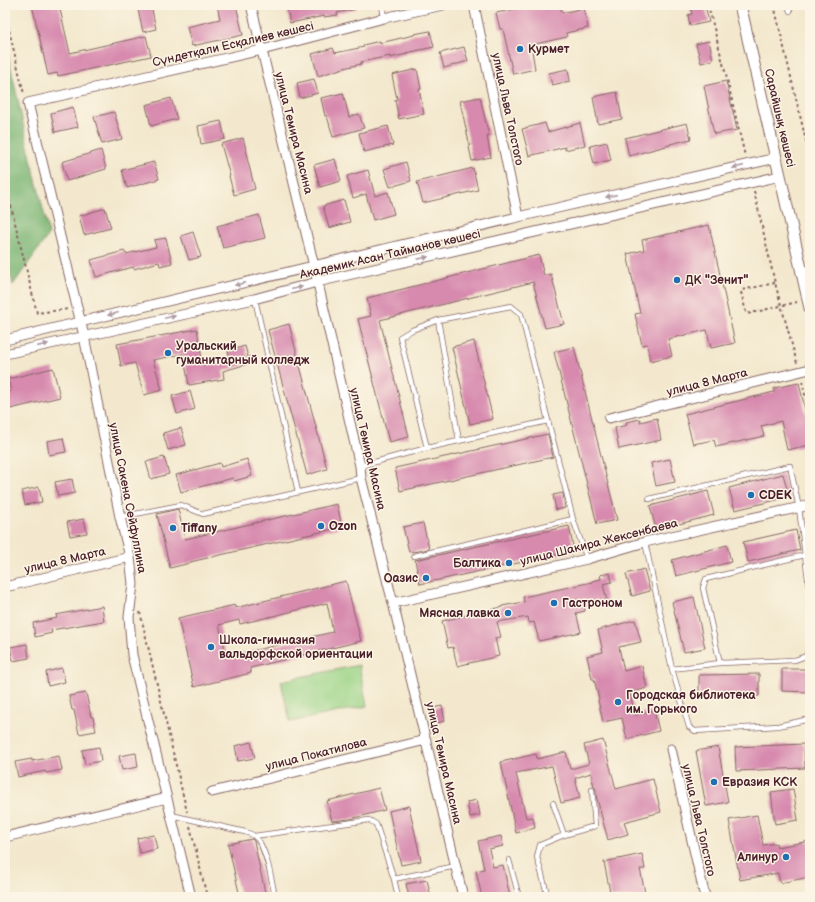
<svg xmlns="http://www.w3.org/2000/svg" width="815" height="902" font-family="'Balsamiq Sans',sans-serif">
<rect width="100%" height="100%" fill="#fcf5e5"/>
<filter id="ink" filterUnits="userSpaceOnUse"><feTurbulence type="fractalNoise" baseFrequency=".025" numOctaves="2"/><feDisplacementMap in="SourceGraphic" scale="8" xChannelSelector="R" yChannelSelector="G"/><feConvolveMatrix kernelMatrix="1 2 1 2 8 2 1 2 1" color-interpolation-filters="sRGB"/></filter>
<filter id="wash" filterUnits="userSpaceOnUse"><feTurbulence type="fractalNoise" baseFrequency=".012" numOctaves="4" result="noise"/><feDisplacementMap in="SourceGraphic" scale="16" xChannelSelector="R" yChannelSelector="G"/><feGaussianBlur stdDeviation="0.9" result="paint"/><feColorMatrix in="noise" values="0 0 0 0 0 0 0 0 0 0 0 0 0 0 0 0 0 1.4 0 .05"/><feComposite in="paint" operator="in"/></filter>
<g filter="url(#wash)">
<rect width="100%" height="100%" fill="#f3e8cd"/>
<path fill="#9ad386" stroke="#727958" d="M 359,665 L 367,706 L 290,722 L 281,681 Z"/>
<path fill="#7bb573" stroke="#626a4f" d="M 5,41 L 28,146 L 49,234 L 13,285 L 5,250 Z"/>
<g id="blocks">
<path fill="#d789ae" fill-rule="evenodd" d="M 32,5 L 59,5 L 70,53 L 146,36 L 151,56 L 58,76 L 57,73 L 48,75 Z
M 137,5 L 151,5 L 156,29 L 143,32 Z
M 217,5 L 236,5 L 243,35 L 192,46 L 187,27 L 220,19 Z
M 286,5 L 355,5 L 356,9 L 337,13 L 338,15 L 324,17 L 324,16 L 290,23 Z
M 535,5 L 560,5 L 562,13 L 584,8 L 588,28 L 566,33 L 567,37 L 531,45 L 535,69 L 513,74 L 503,29 L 500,29 L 496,13 Z
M 690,5 L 705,5 L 709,22 L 690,26 L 688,15 L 692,14 Z
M 430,31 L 434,47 L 406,53 L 407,54 L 390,58 L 390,56 L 361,62 L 361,64 L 344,68 L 318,76 L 312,54 L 333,48 L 335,53 L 364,47 L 363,45 L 380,41 L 380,43 L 414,35 L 414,34 Z
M 709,41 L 713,60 L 701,63 L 696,44 Z
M 464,47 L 468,61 L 444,68 L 440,53 Z
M 417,69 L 421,89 L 419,89 L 424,114 L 399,119 L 395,100 L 397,99 L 392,75 Z
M 568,69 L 570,81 L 552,85 L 549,73 Z
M 314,79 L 318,93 L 300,98 L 297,83 Z
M 726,81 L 737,130 L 714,134 L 704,86 Z
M 617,92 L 622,119 L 598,124 L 593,97 Z
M 343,93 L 349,117 L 359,114 L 364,128 L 333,137 L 327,116 L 325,116 L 321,98 Z
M 480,97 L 489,136 L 487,136 L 491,157 L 472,161 L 469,147 L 470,147 L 460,101 Z
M 171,98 L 177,119 L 151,126 L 146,105 Z
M 73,107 L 78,127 L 55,132 L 51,113 Z
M 114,112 L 122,139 L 102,144 L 94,117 Z
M 221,121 L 225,139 L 201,144 L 198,126 Z
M 545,123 L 548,132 L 580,123 L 585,145 L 565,150 L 565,147 L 529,156 L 522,129 Z
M 687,123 L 691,139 L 670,144 L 670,145 L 629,156 L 625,138 Z
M 388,126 L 393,145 L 364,152 L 359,133 Z
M 243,138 L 248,157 L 247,158 L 255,189 L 234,195 L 229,176 L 230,176 L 221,144 Z
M 607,142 L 611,160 L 594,164 L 590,146 Z
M 101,150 L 106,169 L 67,181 L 62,162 Z
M 335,159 L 341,181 L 320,187 L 314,165 Z
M 154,162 L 159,179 L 127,188 L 122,170 Z
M 406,162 L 411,181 L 390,187 L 384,169 Z
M 473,168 L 478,190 L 423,203 L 417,182 Z
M 368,170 L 375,196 L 388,192 L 394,214 L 373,220 L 366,194 L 353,198 L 347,176 Z
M 344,200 L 350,222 L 329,228 L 323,206 Z
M 105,208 L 111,228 L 84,235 L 79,216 Z
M 259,215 L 265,238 L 223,248 L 217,226 Z
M 709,225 L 735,343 L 711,348 L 707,330 L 668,339 L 672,356 L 650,361 L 647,344 L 642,345 L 635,314 L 640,313 L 627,254 L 644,250 L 642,240 Z
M 193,232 L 201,257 L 189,260 L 181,236 Z
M 166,238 L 172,263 L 160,266 L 159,262 L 134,269 L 133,267 L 96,277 L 91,260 L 124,251 L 126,254 L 156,247 L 154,240 Z
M 539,255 L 544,276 L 551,274 L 564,324 L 545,328 L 533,282 L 380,320 L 409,437 L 389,442 L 358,319 L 371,316 L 367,298 Z
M 289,324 L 327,469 L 307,475 L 268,330 Z
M 197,329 L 203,365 L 230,360 L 228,351 L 245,346 L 248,357 L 254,356 L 255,362 L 223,371 L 224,379 L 189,385 L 183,354 L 153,360 L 162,390 L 144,395 L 135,363 L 121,366 L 117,344 Z
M 474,341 L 493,419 L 470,424 L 452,347 Z
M 574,347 L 617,520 L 597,524 L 554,352 Z
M 53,368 L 60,397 L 6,410 L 5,405 L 5,393 L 11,391 L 8,379 Z
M 799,383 L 810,431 L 810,445 L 787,450 L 781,421 L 761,426 L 764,436 L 716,447 L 714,440 L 693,444 L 685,414 L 774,392 L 774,388 Z
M 190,391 L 195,409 L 177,414 L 172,396 Z
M 657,418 L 661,440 L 619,449 L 615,428 L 627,425 L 626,422 L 640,419 L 640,422 Z
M 181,428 L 186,445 L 168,450 L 163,433 Z
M 548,434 L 553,457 L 400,491 L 395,468 Z
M 63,438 L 66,452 L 49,455 L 47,441 Z
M 164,457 L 169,474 L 151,479 L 146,462 Z
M 247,459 L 252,476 L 234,481 L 233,478 L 181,492 L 176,475 L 220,463 L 221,467 Z
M 670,459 L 675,482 L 656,486 L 651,463 Z
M 783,474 L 789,497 L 735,510 L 729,488 Z
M 72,479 L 75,493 L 58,496 L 55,482 Z
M 39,487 L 42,502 L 25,505 L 22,491 Z
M 708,491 L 714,515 L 656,530 L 650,506 Z
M 563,493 L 565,508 L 556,510 L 553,495 Z
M 337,504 L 342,527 L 190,562 L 190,563 L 170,568 L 157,514 L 178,509 L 185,539 Z
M 84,519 L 87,533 L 70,536 L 67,522 Z
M 423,523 L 429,549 L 413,552 L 413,551 L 409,552 L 403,527 Z
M 569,526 L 574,551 L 420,584 L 415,560 Z
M 796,530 L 800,550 L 748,562 L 743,542 Z
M 727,545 L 731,562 L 676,576 L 672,560 Z
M 644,569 L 650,591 L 632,596 L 626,574 Z
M 610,573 L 612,582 L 603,584 L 607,601 L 584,606 L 585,611 L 576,613 L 581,632 L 539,641 L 534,622 L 529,623 L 528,617 L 497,622 L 501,637 L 495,638 L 499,656 L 457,666 L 453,647 L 448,648 L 442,621 L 502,607 L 502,606 L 524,602 L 523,597 L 592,582 L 592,581 L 601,579 L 600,575 Z
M 346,581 L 361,641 L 250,668 L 251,673 L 194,687 L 178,618 L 235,605 L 235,608 ZM 327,603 L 333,632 L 227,657 L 219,625 L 239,620 L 240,624 Z
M 694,597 L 705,648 L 684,652 L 672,602 Z
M 102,606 L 104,621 L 51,630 L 52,633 L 35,637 L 33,623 L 57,618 L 56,615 Z
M 635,620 L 641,642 L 619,647 L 624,671 L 642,666 L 647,688 L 630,693 L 635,715 L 654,710 L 659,731 L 627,739 L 622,718 L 603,722 L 598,700 L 599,699 L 594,679 L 592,679 L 587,656 L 603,652 L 598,630 Z
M 27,644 L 29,658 L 13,661 L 10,647 Z
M 62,668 L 65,682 L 48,686 L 46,672 Z
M 782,669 L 810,669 L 810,692 L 782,691 Z
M 759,674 L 759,696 L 699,696 L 699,675 Z
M 86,693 L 91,717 L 93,717 L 96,731 L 79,734 L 74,710 L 72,710 L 69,696 Z
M 442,706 L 445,721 L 436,723 L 433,708 Z
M 603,740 L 616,789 L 653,779 L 661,812 L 624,822 L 628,834 L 608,840 L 596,795 L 596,789 L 594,787 L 591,773 L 575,778 L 580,798 L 561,803 L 552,766 L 516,773 L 526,818 L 533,817 L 535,828 L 516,833 L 501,762 L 536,754 L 537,759 L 566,752 L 570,769 L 589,764 L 584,745 Z
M 251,742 L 255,758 L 238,761 L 235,746 Z
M 804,744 L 805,768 L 736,771 L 735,747 Z
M 99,747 L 101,761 L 85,764 L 82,750 Z
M 718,747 L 728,802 L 706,806 L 696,751 Z
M 136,753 L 138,767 L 122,770 L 119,756 Z
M 59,756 L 62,770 L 46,773 L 45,771 L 18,777 L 15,762 L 32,759 L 32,761 Z
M 379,788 L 385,810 L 350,819 L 332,821 L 327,801 Z
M 793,789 L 798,820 L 775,824 L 771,792 Z
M 477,800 L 480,815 L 470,817 L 467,802 Z
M 409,806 L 421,861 L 401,865 L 389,811 Z
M 757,815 L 763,845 L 776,843 L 777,847 L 810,841 L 810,877 L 780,883 L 778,873 L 740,880 L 729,820 Z
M 154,835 L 157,849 L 140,853 L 137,838 Z
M 501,836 L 503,846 L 489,849 L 493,867 L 503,865 L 510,897 L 482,897 L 476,871 L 484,869 L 478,841 Z
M 252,839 L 254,841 L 266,897 L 240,897 L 228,844 Z
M 642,854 L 645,869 L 640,869 L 646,897 L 611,897 L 604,862 Z
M 427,880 L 431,897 L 409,897 L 406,884 Z"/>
</g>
</g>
<g filter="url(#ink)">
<use href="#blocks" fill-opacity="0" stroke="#856564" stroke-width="1"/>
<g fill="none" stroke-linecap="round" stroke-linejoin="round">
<g stroke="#856564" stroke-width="6">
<path id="service" d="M 382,5 L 384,18
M 788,5 L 790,11
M 255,299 L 298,492
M 438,320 L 459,441
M 427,448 L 548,421
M 360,466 L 427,448 L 400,337 L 412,330 L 438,320 L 511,306 L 521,314 L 573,519 L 587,559
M 649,499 L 790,466 L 799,508 L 805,555 L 706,579 L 703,588 L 720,663 L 672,669
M 120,517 L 181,505 L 203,514 L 361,478
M 645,542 L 672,669 L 689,727 L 695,731 L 778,726 L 810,719
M 805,555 L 810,596
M 414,556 L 573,519
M 720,663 L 795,660 L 806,656 L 810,647
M 171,815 L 245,832 C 248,833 252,834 254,836 C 266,844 272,882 275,897
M 564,835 L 595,826 L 592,790
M 254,836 L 369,820 L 376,824 L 394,879
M 509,860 L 519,897
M 398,897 L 394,879 L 456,866
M 548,897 L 537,857 L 540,845 L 564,835 L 553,803"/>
</g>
<g stroke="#856564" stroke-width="11">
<path id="minor" d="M 251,5 L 314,266 L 360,466 L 361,478 L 393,603 L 463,897
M 474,5 L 518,217
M 5,340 L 518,217 L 776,158
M 5,354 L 254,299 L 317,282 L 780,176
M 609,418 L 810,369
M 5,587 L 130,557
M 393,603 L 587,559 L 645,542 L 810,505
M 671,749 L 705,897
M 212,792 L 426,740
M 5,837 L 167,798
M 191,897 L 132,655 L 129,617 L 133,584 L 130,557 L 120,517 L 84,336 L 28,103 L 262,50 L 384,18 L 443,5"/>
</g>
<g stroke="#856564" stroke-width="13">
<path id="tertiary" d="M 740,5 L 776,158 L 810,308"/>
</g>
<path stroke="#856564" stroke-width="2" stroke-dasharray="3 3" stroke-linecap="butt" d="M 708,5 L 726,75 L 745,156
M 774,5 L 810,158
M 5,13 L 24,94
M 5,182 L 37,313 L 69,309
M 754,191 L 775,283 L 797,363
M 775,283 L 742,290 L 741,292 L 746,312 L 747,314 L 797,302
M 802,381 L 810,417
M 140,612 L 187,812
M 190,826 L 207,897"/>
<use href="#service" stroke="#fff" stroke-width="4.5"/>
<use href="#minor" stroke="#fff" stroke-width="9"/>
<use href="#tertiary" stroke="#fff" stroke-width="11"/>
</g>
<defs><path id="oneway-solid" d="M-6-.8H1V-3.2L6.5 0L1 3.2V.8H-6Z"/></defs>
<g fill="#ae9aa0">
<use href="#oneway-solid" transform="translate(738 167) rotate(167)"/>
<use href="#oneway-solid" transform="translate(611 196) rotate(167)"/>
<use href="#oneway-solid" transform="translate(423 258) rotate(-13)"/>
<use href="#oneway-solid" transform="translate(240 284) rotate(166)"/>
<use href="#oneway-solid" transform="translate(297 288) rotate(-14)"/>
<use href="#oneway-solid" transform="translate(113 314) rotate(166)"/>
<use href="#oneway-solid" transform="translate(170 317) rotate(-12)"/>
<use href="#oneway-solid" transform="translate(43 345) rotate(-13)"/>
</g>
</g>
<g fill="#1f6fb2" stroke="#fcf5e5" stroke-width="1.5">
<circle cx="520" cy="49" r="4"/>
<circle cx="677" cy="280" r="4"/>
<circle cx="168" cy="353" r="4"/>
<circle cx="751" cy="495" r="4"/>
<circle cx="321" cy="526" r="4"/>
<circle cx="173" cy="528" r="4"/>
<circle cx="509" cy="563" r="4"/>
<circle cx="426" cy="578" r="4"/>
<circle cx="554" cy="603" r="4"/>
<circle cx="508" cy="613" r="4"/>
<circle cx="211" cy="647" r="4"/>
<circle cx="618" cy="702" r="4"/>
<circle cx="714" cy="782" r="4"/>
<circle cx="786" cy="857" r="4"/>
</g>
<g text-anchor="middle" stroke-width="3" stroke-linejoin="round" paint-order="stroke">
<g font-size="12" fill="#4a1f2b" stroke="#fcf5e5">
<text transform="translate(233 44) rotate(-13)" y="4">Сүндетқали Есқалиев көшесі</text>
<text transform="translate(508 109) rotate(78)" y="4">улица Льва Толстого</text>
<text transform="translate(780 118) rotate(77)" y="4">Сарайшық көшесі</text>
<text transform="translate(294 133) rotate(76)" y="4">улица Темира Масина</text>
<text transform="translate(390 254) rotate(-13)" y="4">Академик Асан Тайманов көшесі</text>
<text transform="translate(707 382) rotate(-14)" y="4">улица 8 Марта</text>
<text transform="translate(368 449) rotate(77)" y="4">улица Темира Масина</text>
<text transform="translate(128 498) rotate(79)" y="4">улица Сакена Сейфуллина</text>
<text transform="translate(599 542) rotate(-14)" y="4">улица Шакира Жексенбаева</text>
<text transform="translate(65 560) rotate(-13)" y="4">улица 8 Марта</text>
<text transform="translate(316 754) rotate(-14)" y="4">улица Покатилова</text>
<text transform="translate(444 763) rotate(77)" y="4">улица Темира Масина</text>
<text transform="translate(699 820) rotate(77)" y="4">улица Льва Толстого</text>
</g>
<g font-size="12" font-weight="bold" fill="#4a1f2b" stroke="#fcf5e5" text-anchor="start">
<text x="528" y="53">Курмет</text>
<text x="685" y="284">ДК "Зенит"</text>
<text x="176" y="350">Уральский<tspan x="176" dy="14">гуманитарный колледж</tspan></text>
<text x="759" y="499">CDEK</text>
<text x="329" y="530">Ozon</text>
<text x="181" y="532">Tiffany</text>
<text x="501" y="567" text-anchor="end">Балтика</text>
<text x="418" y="582" text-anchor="end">Оазис</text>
<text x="562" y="607">Гастроном</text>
<text x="500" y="617" text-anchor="end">Мясная лавка</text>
<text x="219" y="644">Школа-гимназия<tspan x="219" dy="14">вальдорфской ориентации</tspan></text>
<text x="626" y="699">Городская библиотека<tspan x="626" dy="14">им. Горького</tspan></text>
<text x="722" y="786">Евразия КСК</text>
<text x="778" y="861" text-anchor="end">Алинур</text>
</g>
</g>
<rect width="815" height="902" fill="none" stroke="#fcf5e5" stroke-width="20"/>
</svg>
